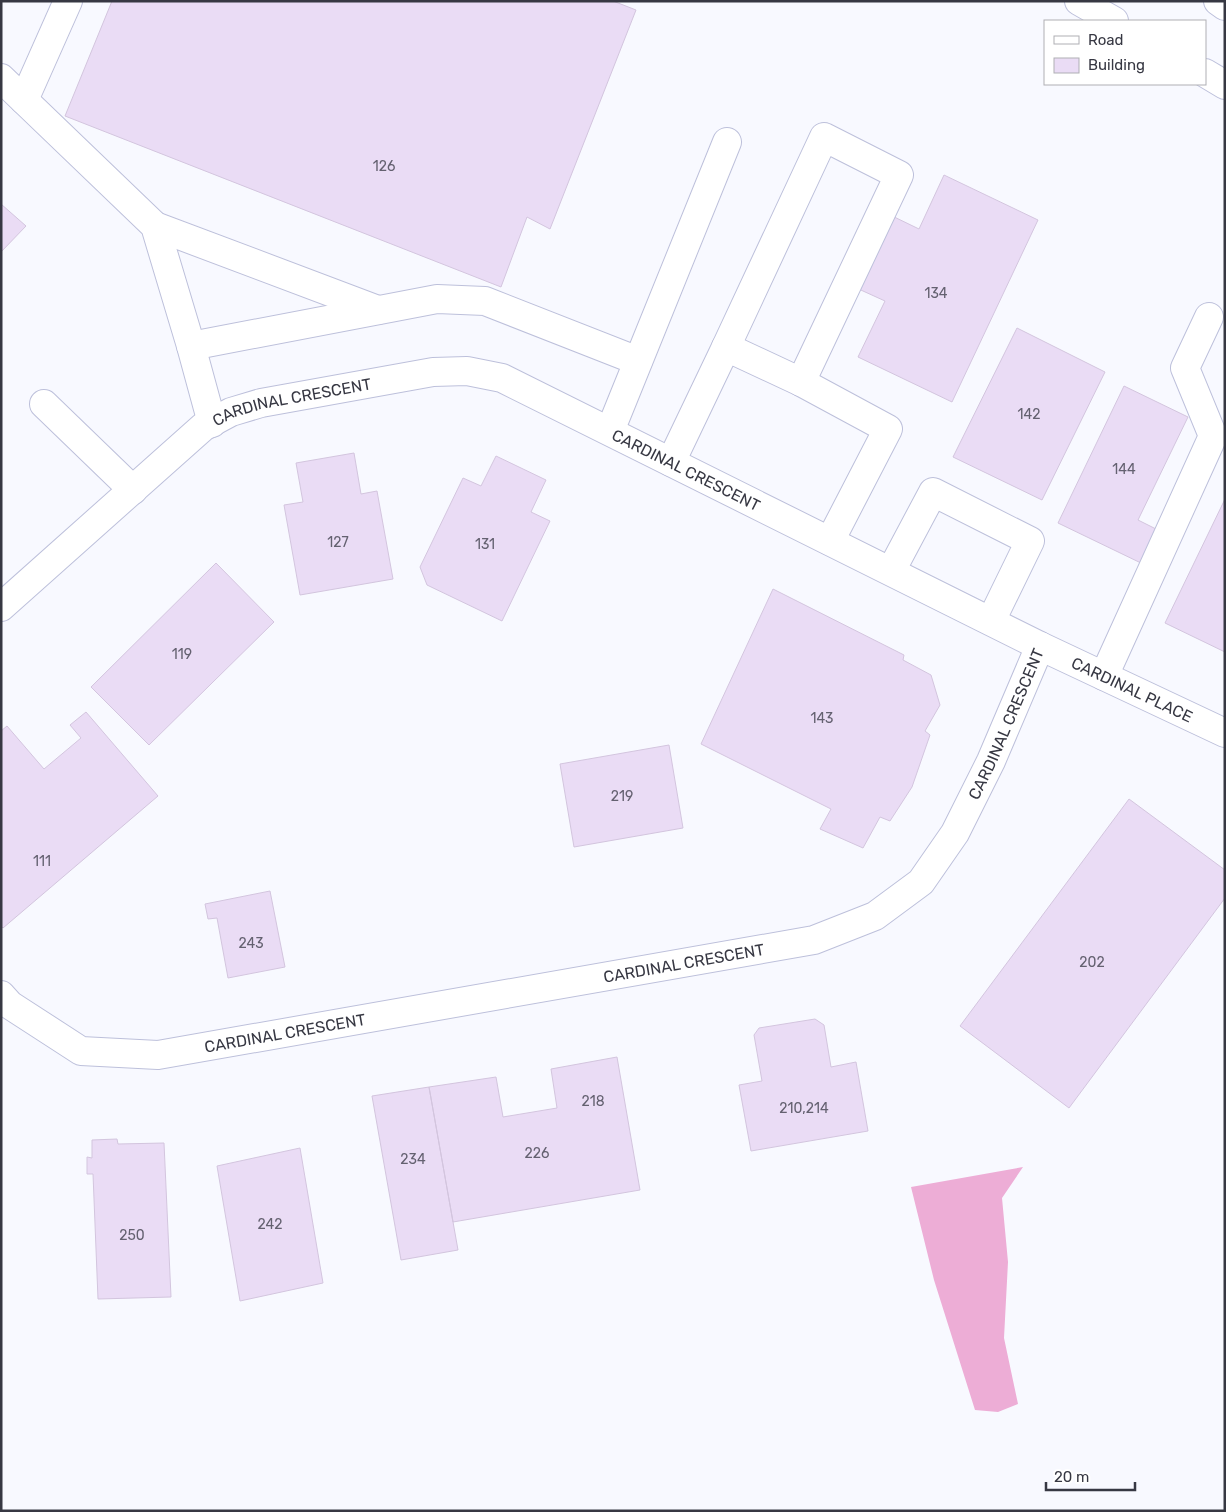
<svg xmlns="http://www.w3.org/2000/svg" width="1226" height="1512" font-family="Rubik,sans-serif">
<rect width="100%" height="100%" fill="#f8f9ff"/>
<path fill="#edadd6" d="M 1023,1167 L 1002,1198 L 1008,1262 L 1004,1338 L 1018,1404 L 998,1412 L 975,1410 L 934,1280 L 911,1187 Z"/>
<path fill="#eadcf5" stroke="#d3c5de" d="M 112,1 L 613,1 L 636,10 L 550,229 L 527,217 L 501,287 L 65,116 Z
M 944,175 L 1038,220 L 952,402 L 858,357 L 885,301 L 852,286 L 886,213 L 919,229 Z
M 1,204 L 26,226 L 1,252 Z
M 1017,328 L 1105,372 L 1042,500 L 953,457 Z
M 1124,386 L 1188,417 L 1138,520 L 1160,531 L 1143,564 L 1058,523 Z
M 354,453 L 361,494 L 377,491 L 393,579 L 300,595 L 284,505 L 303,502 L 296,463 Z
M 496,456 L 546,480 L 531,512 L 550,521 L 502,621 L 427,585 L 420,567 L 463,478 L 481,486 Z
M 1225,499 L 1225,652 L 1165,623 Z
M 216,563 L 274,622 L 149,745 L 91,687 Z
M 773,589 L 904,655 L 903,660 L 931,675 L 940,705 L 925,731 L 930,735 L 912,787 L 890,821 L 880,817 L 863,848 L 820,829 L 831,809 L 701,744 Z
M 86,712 L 158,796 L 3,928 L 1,926 L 1,731 L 7,726 L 44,769 L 81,738 L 70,725 Z
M 669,745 L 683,828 L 574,847 L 560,764 Z
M 1129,799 L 1225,870 L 1225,898 L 1069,1108 L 960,1026 Z
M 270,891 L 285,967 L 228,978 L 217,918 L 208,919 L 205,904 Z
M 815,1019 L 824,1025 L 831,1067 L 856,1062 L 868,1131 L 751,1151 L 739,1085 L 762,1081 L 754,1035 L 759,1028 Z
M 617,1057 L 640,1190 L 453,1222 L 429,1087 L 496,1077 L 503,1117 L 557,1108 L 551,1069 Z
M 429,1087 L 458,1250 L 401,1260 L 372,1096 Z
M 117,1139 L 118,1144 L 164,1143 L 171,1297 L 98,1299 L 93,1174 L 87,1174 L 87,1157 L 92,1158 L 92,1140 Z
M 300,1148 L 323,1283 L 240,1301 L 217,1166 Z"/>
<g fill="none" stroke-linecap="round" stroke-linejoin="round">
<g stroke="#bdc0db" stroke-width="30">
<g id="minor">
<path d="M 1,78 L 155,226 L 191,346 L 212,423"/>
<path d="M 24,100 L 68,1"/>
<path d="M 155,226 L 378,310"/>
<path d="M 191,346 L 437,299 L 485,301 L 638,361"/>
<path d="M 726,347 L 824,137 L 899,175 L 801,382"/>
<path d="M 44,404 L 133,490"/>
<path d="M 610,431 L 727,142"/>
<path d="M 671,462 L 726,347 L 801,382 L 888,429 L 830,541"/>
<path d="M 891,571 L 933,492 L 1030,541 L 991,621"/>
<path id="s1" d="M 1,607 L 203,427 L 231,412 L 261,403 L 433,372 L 467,371 L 502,378 L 1040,646 L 1225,733"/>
<path d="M 1104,676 L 1213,436 L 1185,368 L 1209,317"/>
<path id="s2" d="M 1,995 L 10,1005 L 81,1051 L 158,1055 L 814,940 L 875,916 L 921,882 L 955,833 L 991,761 L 1040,646"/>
</g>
</g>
<g stroke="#bdc0db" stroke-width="30">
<path id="highway" d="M 1079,1 L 1114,21
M 1218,1 L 1225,6
M 1205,73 L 1225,85"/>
</g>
<use href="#minor" stroke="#fff" stroke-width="28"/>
<use href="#highway" stroke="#fff" stroke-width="28"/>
</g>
<g text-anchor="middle" stroke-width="4.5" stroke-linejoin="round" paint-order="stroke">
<g font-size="14" fill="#646170">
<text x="384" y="171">126</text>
<text x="936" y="298">134</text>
<text x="1029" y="419">142</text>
<text x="1124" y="474">144</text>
<text x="338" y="547">127</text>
<text x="485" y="549">131</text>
<text x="182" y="659">119</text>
<text x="822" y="723">143</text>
<text x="622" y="801">219</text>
<text x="42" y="866">111</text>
<text x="251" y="948">243</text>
<text x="1092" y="967">202</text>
<text x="593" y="1106">218</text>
<text x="804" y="1113">210,214</text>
<text x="537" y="1158">226</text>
<text x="413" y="1164">234</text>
<text x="270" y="1229">242</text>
<text x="132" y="1240">250</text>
</g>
<g font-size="16" fill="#373843" stroke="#fff">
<text dy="6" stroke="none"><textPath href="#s1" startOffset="364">CARDINAL CRESCENT</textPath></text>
<text dy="6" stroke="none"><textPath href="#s1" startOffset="784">CARDINAL CRESCENT</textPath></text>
<text dy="6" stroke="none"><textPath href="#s1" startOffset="1281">CARDINAL PLACE</textPath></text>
<text dy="6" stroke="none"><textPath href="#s2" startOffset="1144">CARDINAL CRESCENT</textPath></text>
<text dy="6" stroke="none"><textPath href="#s2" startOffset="709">CARDINAL CRESCENT</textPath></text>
<text dy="6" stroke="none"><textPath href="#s2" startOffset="304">CARDINAL CRESCENT</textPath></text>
</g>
</g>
<rect width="1226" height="1512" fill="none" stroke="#373843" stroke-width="5"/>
<rect x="1044" y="20" width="162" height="65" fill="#ffffff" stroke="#afafb4"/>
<rect x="1054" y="36" width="25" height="8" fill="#ffffff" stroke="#afafb4"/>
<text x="1088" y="45" font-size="15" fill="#373843">Road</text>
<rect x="1054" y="58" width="25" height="15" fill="#eadcf5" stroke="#afafb4"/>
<text x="1088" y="70" font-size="15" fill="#373843">Building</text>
<path d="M1046 1482v8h89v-8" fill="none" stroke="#373843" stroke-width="2.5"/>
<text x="1054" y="1482" font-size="15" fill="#373843" stroke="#ffffff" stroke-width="4" paint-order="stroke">20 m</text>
</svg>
